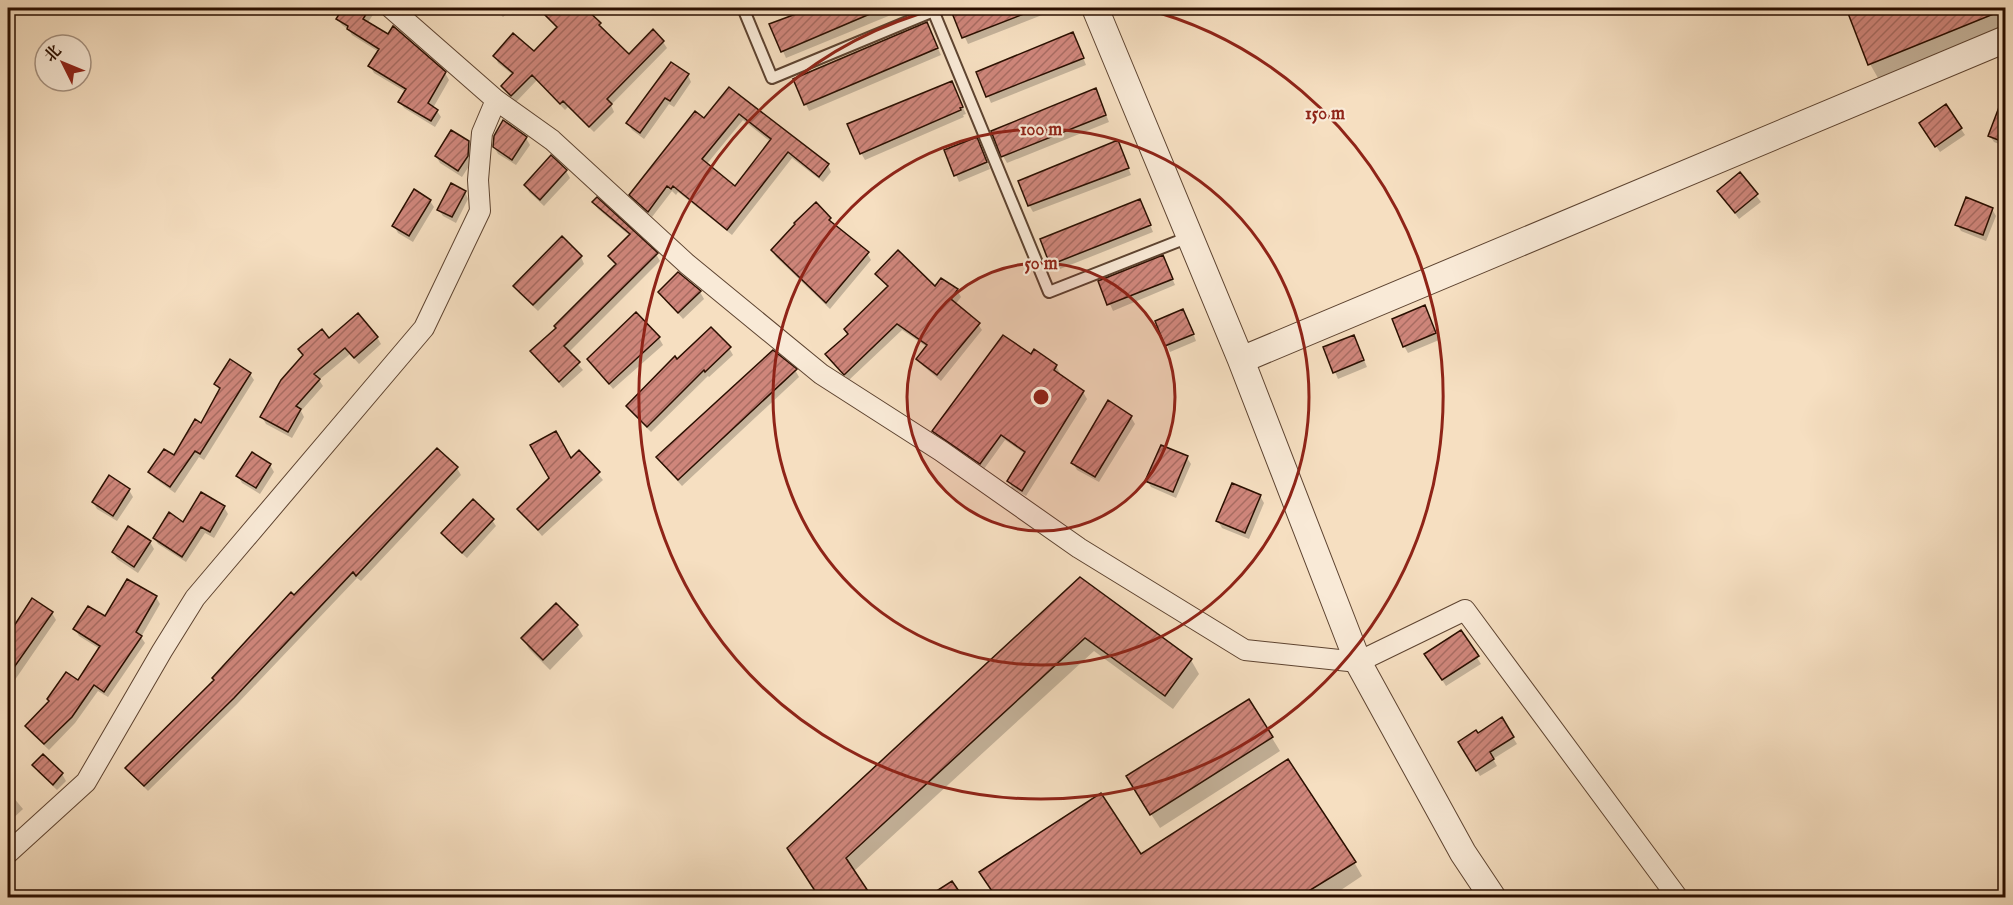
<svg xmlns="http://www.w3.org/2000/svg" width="2013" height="905" font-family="'IM FELL English','Noto Serif SC',serif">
<defs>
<pattern id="building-hatch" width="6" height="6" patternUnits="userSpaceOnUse" patternTransform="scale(1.5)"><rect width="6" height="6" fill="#cf867b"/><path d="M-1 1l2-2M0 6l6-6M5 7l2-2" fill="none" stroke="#a86c62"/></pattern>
</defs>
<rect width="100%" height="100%" fill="#f6dfc1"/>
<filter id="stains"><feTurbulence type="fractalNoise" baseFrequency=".00333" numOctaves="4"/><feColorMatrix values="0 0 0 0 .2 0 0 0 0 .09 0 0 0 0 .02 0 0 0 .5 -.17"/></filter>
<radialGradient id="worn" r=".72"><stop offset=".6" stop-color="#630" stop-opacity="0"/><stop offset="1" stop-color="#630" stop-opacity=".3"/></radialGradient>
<path fill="#0003" fill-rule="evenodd" d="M 336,8 L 374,8 L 376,10 L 367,24 L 445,73 L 449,80 L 433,108 L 437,111 L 441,117 L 435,127 L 404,108 L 400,102 L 406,92 L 374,73 L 370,66 L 379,52 L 352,35 L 349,30 L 342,25 L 338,19 L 342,11 Z
M 439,8 L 451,8 L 445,13 Z
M 494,8 L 513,8 L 503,17 Z
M 537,8 L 584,8 L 629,56 L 663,42 L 667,48 L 611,105 L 614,112 L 594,132 L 568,107 L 565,110 L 537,80 L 516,102 L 502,87 L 513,75 L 498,63 L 495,56 L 534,53 L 558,29 Z
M 814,8 L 908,8 L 786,58 L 771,25 Z
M 969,8 L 1060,8 L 968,44 L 954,13 Z
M 1847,8 L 2006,8 L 2006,26 L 1878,78 L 1870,64 Z
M 930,31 L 941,55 L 809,111 L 795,80 Z
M 1076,40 L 1086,65 L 991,103 L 978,73 Z
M 688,75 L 691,82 L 674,107 L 669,104 L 644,139 L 632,130 L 628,123 Z
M 729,89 L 828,165 L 831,172 L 823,182 L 792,158 L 732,235 L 678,192 L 676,195 L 672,191 L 652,217 L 635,202 L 631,195 L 704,120 ZM 743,120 L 771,142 L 735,188 L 706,165 Z
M 955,90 L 966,114 L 963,115 L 964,117 L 865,160 L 861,153 Z
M 1099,97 L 1109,122 L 1007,163 L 1003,156 Z
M 2006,98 L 2006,147 L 1994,142 L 1990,136 Z
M 1961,129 L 1965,135 L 1940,152 L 1925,130 Z
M 526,138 L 530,145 L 516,165 L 498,154 L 494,147 Z
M 468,143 L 472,150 L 471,163 L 462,177 L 440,163 L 436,156 Z
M 980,145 L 990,169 L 959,182 L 946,151 Z
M 1121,149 L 1131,175 L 1033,212 L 1029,205 Z
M 551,158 L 566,171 L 570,178 L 544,206 L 529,192 L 526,185 Z
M 1740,174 L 1761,202 L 1739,219 L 1719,191 Z
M 465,192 L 468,199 L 456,223 L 443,216 L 439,210 Z
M 430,201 L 434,207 L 413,242 L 398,233 L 394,226 Z
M 594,203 L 656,254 L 660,261 L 568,353 L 583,370 L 563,388 L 532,352 L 557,329 L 617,266 L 610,256 L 630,236 L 598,209 Z
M 1143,207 L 1153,232 L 1055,271 L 1042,240 Z
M 1992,209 L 1996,216 L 1986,241 L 1961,231 L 1957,224 Z
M 829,219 L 833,225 L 867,253 L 871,260 L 830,309 L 776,257 L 772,250 Z
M 581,257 L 584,264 L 538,311 L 519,293 L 515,286 Z
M 1163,257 L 1175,285 L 1113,311 L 1100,282 Z
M 678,274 L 700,292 L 704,299 L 683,319 L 659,292 Z
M 877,274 L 936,288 L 957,290 L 961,297 L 955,305 L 978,324 L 982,330 L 941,381 L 922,365 L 918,359 L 927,347 L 902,330 L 849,380 L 831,361 L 827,355 L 849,335 L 888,288 Z
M 636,314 L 659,338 L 663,345 L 613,389 L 589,360 Z
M 1428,314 L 1439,340 L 1408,353 L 1404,346 Z
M 1187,317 L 1196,341 L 1170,352 L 1167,345 Z
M 377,337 L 381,344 L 359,364 L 350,354 L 319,380 L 323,386 L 301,411 L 304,417 L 292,438 L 266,424 L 262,417 L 304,356 L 300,350 Z
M 1357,343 L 1367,367 L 1338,379 L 1325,348 Z
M 729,348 L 733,355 L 709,377 L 708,376 L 651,432 L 631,412 L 628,406 L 677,361 Z
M 1056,366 L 1060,373 L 1058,375 L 1083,392 L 1087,399 L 1026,496 L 1012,488 L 1009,481 L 1025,454 L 1005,440 L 984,469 L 938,438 L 934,431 Z
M 795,370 L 799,377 L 682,486 L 662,464 L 658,458 Z
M 250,374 L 254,380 L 204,460 L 199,457 L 175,493 L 154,478 L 150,472 L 174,457 L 201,425 L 220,391 L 216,385 Z
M 1131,417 L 1135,424 L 1099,482 L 1077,470 L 1073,463 Z
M 579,452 L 603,480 L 542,536 L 519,509 Z
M 1187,458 L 1191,464 L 1176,498 L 1151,487 L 1147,480 Z
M 270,465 L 274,472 L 260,494 L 242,483 L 238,476 Z
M 457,468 L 461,475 L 361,581 L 357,578 L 237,704 L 148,791 L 131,774 L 127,768 L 216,681 L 294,597 Z
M 129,490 L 133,497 L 117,521 L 97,509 L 93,502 Z
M 202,494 L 224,507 L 228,514 L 214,538 L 205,533 L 186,562 L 158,544 L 154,538 L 184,524 Z
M 1260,496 L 1264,503 L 1249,539 L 1222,528 L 1218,521 Z
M 492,520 L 496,526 L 467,558 L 447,540 L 443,533 Z
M 150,542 L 154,549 L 138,573 L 117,559 L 113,552 Z
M 1081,579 L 1191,660 L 1199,674 L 1173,709 L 1094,651 L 853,872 L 870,898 L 819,898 L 797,862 Z
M 128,581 L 156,597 L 160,604 L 141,637 L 145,643 L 108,697 L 98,691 L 75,723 L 49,750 L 31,733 L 27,726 L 79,682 L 100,649 L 79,636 L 75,629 L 106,618 Z
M 32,600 L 52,613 L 56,620 L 8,690 L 8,637 Z
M 556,605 L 577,626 L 583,636 L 550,670 L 529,649 L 523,638 Z
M 1461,632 L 1481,664 L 1446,686 L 1430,661 Z
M 1249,701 L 1280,751 L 1160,828 L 1136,791 Z
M 1501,719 L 1517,744 L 1493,759 L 1497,766 L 1480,776 L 1460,743 L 1477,735 Z
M 43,756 L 62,774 L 66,781 L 57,790 L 38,772 L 34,765 Z
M 8,791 L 23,809 L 8,823 Z
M 1140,856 L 1354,862 L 1362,876 L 1329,898 L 1201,898 L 1199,893 L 1192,898 L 997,898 L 989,886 Z"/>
<path fill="url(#building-hatch)" stroke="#2a0f00" stroke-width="1.5" fill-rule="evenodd" d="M 343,8 L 370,8 L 363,19 L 388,34 L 393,26 L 446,72 L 428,103 L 438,110 L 431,121 L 398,102 L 406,89 L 368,66 L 379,49 L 347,29 L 348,26 L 336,19 Z
M 538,8 L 585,8 L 601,23 L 599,25 L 629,54 L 653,29 L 664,41 L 607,99 L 612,104 L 589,127 L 563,101 L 560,104 L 532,75 L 511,96 L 501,86 L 513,73 L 493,56 L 513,33 L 534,51 L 557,27 Z
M 812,8 L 884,8 L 781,52 L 769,24 Z
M 965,8 L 1039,8 L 962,38 L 952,13 Z
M 1846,8 L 2006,8 L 2006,9 L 1868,65 Z
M 927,22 L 938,48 L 804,105 L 793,79 Z
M 1073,32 L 1084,58 L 986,97 L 976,72 Z
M 671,62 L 689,74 L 670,101 L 665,98 L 640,133 L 626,123 Z
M 952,81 L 963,107 L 960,108 L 961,110 L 860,154 L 847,124 Z
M 729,87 L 829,164 L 819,177 L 788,152 L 727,230 L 673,186 L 671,189 L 667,186 L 648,212 L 629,195 L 695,111 L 704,118 ZM 739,114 L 771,139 L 735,186 L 702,159 Z
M 1096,88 L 1106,115 L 1001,157 L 991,131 Z
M 2004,94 L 2006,94 L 2006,143 L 1988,136 Z
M 1946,104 L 1962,128 L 1935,147 L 1919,123 Z
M 503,120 L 527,137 L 512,160 L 493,147 L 494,136 Z
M 451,130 L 469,141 L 468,156 L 458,171 L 435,156 Z
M 977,137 L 987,162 L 954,176 L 944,150 Z
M 1118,140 L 1129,168 L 1028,206 L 1018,181 Z
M 551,155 L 567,170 L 540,200 L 524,185 Z
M 1740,172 L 1758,194 L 1735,213 L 1717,191 Z
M 451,183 L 466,191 L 452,217 L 437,210 Z
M 414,189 L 431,200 L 409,236 L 392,226 Z
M 597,197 L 658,253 L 564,346 L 580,362 L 559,382 L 530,351 L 556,328 L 554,326 L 616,264 L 608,256 L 630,234 L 592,202 Z
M 1966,197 L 1993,208 L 1983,235 L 1955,225 Z
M 1140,199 L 1151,225 L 1050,265 L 1040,239 Z
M 816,202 L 831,218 L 829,220 L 869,252 L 826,303 L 771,250 L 795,224 L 794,223 Z
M 562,236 L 582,256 L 533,305 L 513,286 Z
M 898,250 L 935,286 L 941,278 L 958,289 L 951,299 L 980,323 L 937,375 L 916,359 L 927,345 L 897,324 L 844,375 L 825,354 L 848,334 L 844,329 L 888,286 L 875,274 Z
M 1163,255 L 1173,279 L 1107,305 L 1098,281 Z
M 678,272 L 701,291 L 678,313 L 658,292 Z
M 1425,305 L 1436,333 L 1403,347 L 1392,319 Z
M 1183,309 L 1194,334 L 1165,346 L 1155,321 Z
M 636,312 L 660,337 L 609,384 L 587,359 Z
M 358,313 L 378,337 L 354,358 L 345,348 L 314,374 L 320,379 L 296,406 L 301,409 L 288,432 L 260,417 L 281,380 L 303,355 L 298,349 L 322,329 L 329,338 Z
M 711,327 L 731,347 L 705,372 L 704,370 L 647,427 L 626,406 L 675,356 L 677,359 Z
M 1003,335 L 1031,354 L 1034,349 L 1057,365 L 1054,370 L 1084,391 L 1022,491 L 1007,481 L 1025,452 L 1001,435 L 980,464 L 932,431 Z
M 1354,335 L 1364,360 L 1333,373 L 1323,347 Z
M 773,350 L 797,369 L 678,480 L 656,457 Z
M 230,359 L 251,373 L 200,454 L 195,451 L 170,487 L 148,472 L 164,449 L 174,455 L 195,419 L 201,423 L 220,388 L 214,384 Z
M 1108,400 L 1132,416 L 1095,477 L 1071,463 Z
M 556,431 L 571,458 L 579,450 L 600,472 L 538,530 L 517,509 L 549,478 L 530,445 Z
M 1161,445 L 1188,456 L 1173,492 L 1145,481 Z
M 437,448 L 458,467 L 356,576 L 353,572 L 234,698 L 144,786 L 125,768 L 214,680 L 212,678 L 291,592 L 294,595 Z
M 252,452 L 271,464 L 256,488 L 236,476 Z
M 109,475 L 130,489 L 113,516 L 92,502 Z
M 1232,483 L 1261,495 L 1245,533 L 1216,521 Z
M 201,492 L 225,506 L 210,532 L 201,527 L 182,557 L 153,538 L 169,512 L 183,522 Z
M 473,499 L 494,519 L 462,553 L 441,533 Z
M 128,526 L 151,541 L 134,567 L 112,552 Z
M 1080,577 L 1192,659 L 1165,696 L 1085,638 L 846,858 L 872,897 L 819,897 L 787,848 Z
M 127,579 L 157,596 L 136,632 L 142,636 L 104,692 L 94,685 L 72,717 L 44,744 L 25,726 L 49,701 L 47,699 L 66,672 L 78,680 L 100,646 L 73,629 L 88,606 L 105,616 Z
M 32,598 L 53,612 L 8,676 L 8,622 L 14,626 Z
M 556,603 L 578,625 L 543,660 L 521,638 Z
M 1461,630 L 1479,656 L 1442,680 L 1424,654 Z
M 1249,699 L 1273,737 L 1150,815 L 1126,776 Z
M 1502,717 L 1514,737 L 1490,752 L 1494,759 L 1476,771 L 1458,742 L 1476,730 L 1478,733 Z
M 43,754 L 63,773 L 53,785 L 32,765 Z
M 1288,759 L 1356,862 L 1299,897 L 996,897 L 979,872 L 1101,793 L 1141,854 Z
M 952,881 L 963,897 L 927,897 Z"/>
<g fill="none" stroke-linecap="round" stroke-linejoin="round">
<g stroke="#5d4330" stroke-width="14">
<path id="service" d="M 743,8 L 772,78 L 941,8
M 932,8 L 1049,292 L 1189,237"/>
</g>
<g stroke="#5d4330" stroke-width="22">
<path id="minor" d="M 391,8 L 496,100 L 552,140 L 687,264 L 821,374 L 941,451 L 1079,548 L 1245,650 L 1358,662 L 1465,610 L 1678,898
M 8,853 L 86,782 L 162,651 L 195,598 L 424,328 L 480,211 L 478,180 L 482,133 L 496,100"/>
</g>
<g stroke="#5d4330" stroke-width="28">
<path id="tertiary" d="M 1095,8 L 1241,360 L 1358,662 L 1463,853 L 1493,898
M 1241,360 L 2006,39"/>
</g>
<use href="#service" stroke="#f9ead7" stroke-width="10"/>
<use href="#minor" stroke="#f9ead7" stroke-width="20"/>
<use href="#tertiary" stroke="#f9ead7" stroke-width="26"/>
</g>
<circle cx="1041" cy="397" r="134" fill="#8f2418" fill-opacity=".12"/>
<g fill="none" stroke="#8f2418" stroke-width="3">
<circle cx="1041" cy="397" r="134"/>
<circle cx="1041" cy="397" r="268"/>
<path d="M1142 8A402 402 0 1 1 940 8"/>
</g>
<circle cx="1041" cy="397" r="9" fill="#8f2418" stroke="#f9ead7" stroke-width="3"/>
<g font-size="18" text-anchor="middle" font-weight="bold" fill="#8f2418" stroke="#f9ead7" stroke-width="4.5" stroke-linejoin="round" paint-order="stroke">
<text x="1325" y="119">150 m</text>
<text x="1041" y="135">100 m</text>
<text x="1041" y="269">50 m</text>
</g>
<rect width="2013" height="905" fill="none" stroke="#f6dfc1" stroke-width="30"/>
<rect x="9" y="9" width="1995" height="887" fill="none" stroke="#2a0f00" stroke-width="3"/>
<rect x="15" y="15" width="1983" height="875" fill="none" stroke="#2a0f00" stroke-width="1.5"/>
<g transform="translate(63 63) rotate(313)"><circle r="28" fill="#f9ead7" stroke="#a69281" stroke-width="1.5"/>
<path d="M0-4.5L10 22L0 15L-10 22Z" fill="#8f2418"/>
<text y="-9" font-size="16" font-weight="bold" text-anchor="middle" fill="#2a0f00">北</text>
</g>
<rect width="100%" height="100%" filter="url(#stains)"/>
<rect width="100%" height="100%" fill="url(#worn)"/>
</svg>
